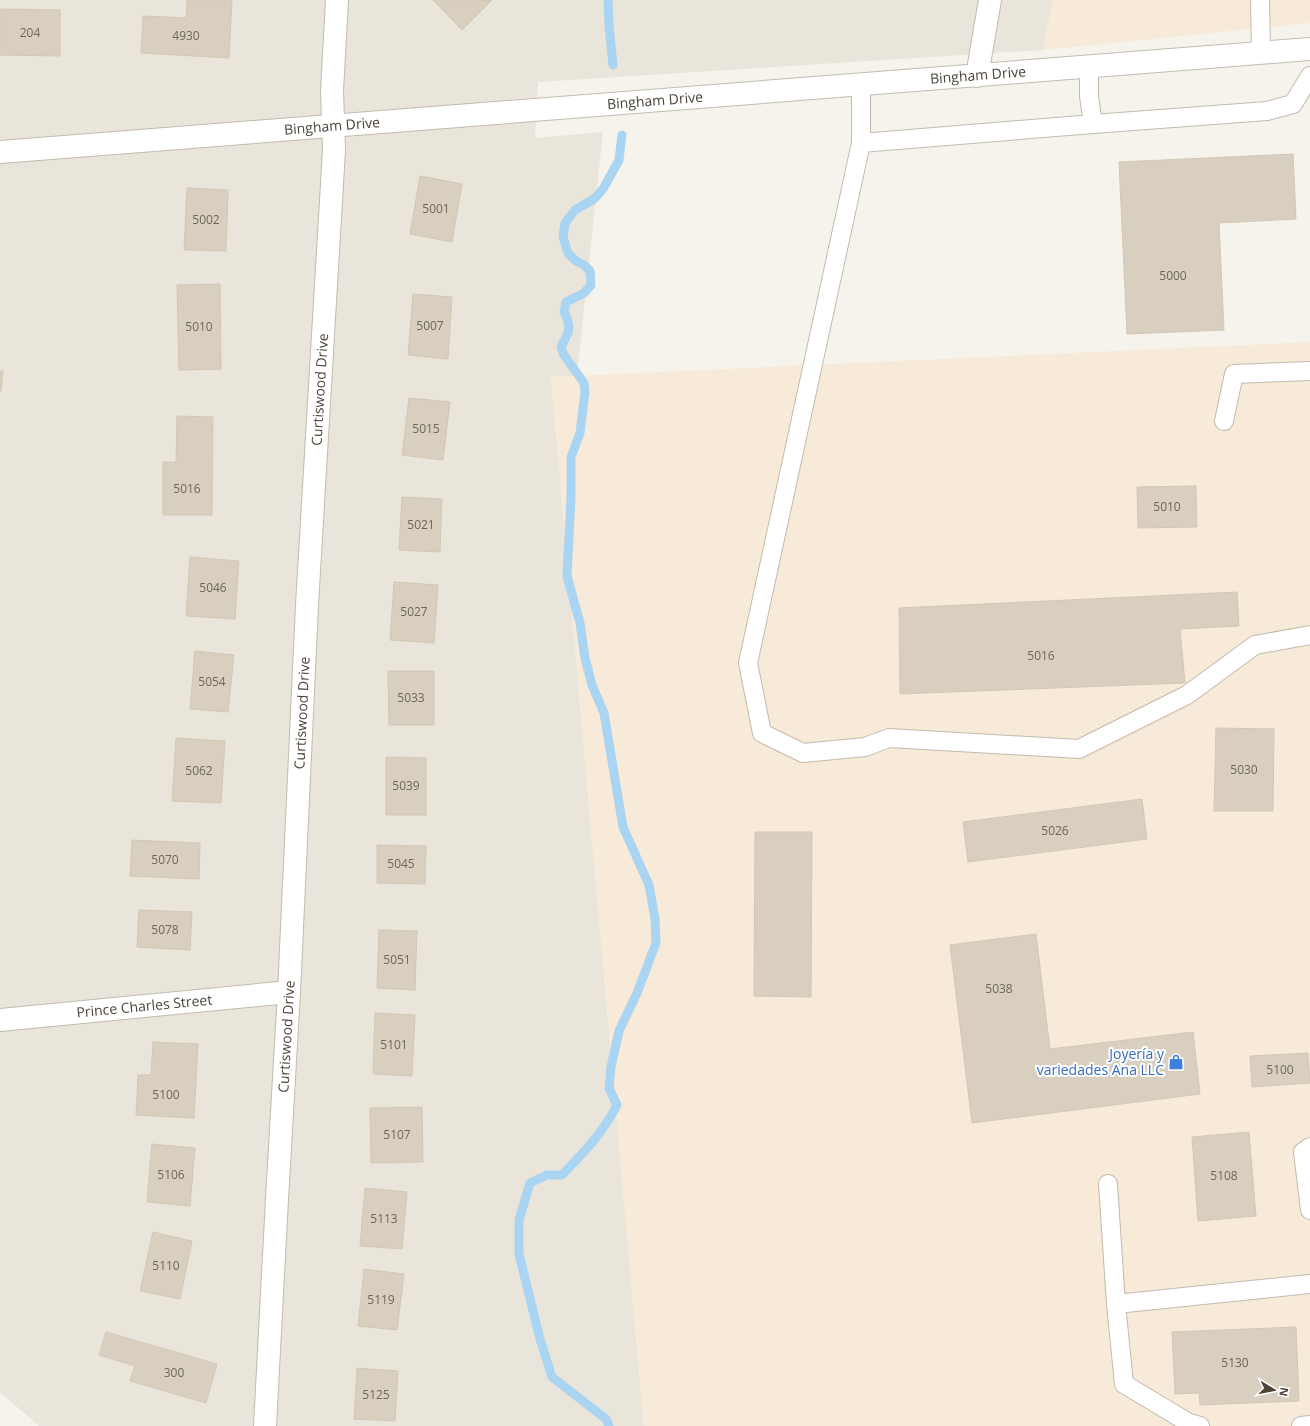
<svg xmlns="http://www.w3.org/2000/svg" width="1310" height="1426" font-family="'Open Sans',sans-serif">
<rect width="100%" height="100%" fill="#f6f3ec"/>
<path fill="#eae5da" d="M 0,0 L 1053,0 L 1043,50 L 538,82 L 535,138 L 603,132 L 577,376 L 551,377 L 644,1426 L 39,1426 L 0,1392 Z"/>
<path fill="#f7ead8" d="M 1053,0 L 1310,0 L 1310,23 L 1043,50 Z
M 1310,342 L 1310,1426 L 644,1426 L 551,377 Z"/>
<g fill="none" stroke-linecap="round" stroke-linejoin="round">
<path stroke="#a9d4f2" stroke-width="9" d="M 608,0 L 609,26 L 613,65
M 609,1426 L 606,1419 L 552,1377 L 540,1339 L 519,1254 L 519,1220 L 530,1183 L 547,1175 L 562,1175 C 583,1153 603,1133 617,1105 L 609,1088 L 611,1067 L 619,1031 L 637,993 L 656,943 L 655,919 L 649,885 L 623,827 L 604,713 L 592,685 L 585,658 L 580,623 L 567,576 L 571,497 L 571,457 L 580,433 L 585,392 L 584,383 L 564,355 L 561,347 L 568,333 L 569,326 L 567,318 L 564,312 L 566,302 L 584,293 L 591,285 L 590,271 L 584,265 L 576,261 L 568,253 L 563,237 L 565,223 L 575,210 L 594,199 L 603,189 L 619,160 L 622,135"/>
</g>
<path fill="#d8cfc1" stroke="#d3c7b4" d="M 187,0 L 232,0 L 229,58 L 141,53 L 143,16 L 186,18 Z
M 433,0 L 492,0 L 462,30 Z
M 0,9 L 60,10 L 60,56 L 0,55 Z
M 1293,154 L 1296,219 L 1219,223 L 1224,330 L 1127,334 L 1119,162 Z
M 420,176 L 462,184 L 452,242 L 410,234 Z
M 187,188 L 228,190 L 226,251 L 184,250 Z
M 220,284 L 221,369 L 179,370 L 177,285 Z
M 413,294 L 452,297 L 448,359 L 408,355 Z
M 0,371 L 3,371 L 1,391 L 0,391 Z
M 409,398 L 450,402 L 443,460 L 402,455 Z
M 177,416 L 213,417 L 212,515 L 163,515 L 163,462 L 176,462 Z
M 1196,486 L 1197,527 L 1138,528 L 1137,487 Z
M 402,497 L 442,499 L 440,552 L 399,550 Z
M 190,557 L 239,561 L 235,619 L 186,616 Z
M 394,582 L 438,585 L 434,643 L 390,640 Z
M 1237,592 L 1239,626 L 1180,629 L 1185,683 L 900,694 L 899,608 Z
M 195,651 L 234,655 L 228,712 L 190,709 Z
M 388,671 L 434,671 L 434,725 L 389,725 Z
M 1216,728 L 1274,729 L 1273,811 L 1214,811 Z
M 176,738 L 225,741 L 221,803 L 172,801 Z
M 386,757 L 426,758 L 426,815 L 386,815 Z
M 1142,799 L 1147,839 L 968,862 L 963,822 Z
M 755,832 L 812,832 L 811,997 L 754,996 Z
M 132,840 L 200,843 L 199,879 L 130,876 Z
M 377,845 L 426,846 L 425,884 L 377,883 Z
M 139,910 L 192,912 L 190,950 L 137,947 Z
M 379,930 L 417,931 L 415,990 L 377,988 Z
M 1036,934 L 1050,1049 L 1193,1032 L 1200,1094 L 972,1123 L 950,945 Z
M 375,1013 L 415,1015 L 412,1076 L 373,1074 Z
M 153,1042 L 198,1044 L 194,1118 L 136,1115 L 138,1075 L 151,1075 Z
M 1308,1053 L 1310,1083 L 1252,1087 L 1250,1056 Z
M 422,1107 L 423,1162 L 371,1163 L 370,1108 Z
M 1249,1132 L 1256,1216 L 1198,1221 L 1192,1137 Z
M 152,1144 L 195,1148 L 190,1206 L 147,1202 Z
M 365,1188 L 407,1192 L 402,1249 L 360,1246 Z
M 153,1232 L 192,1241 L 180,1299 L 140,1291 Z
M 364,1269 L 404,1274 L 397,1330 L 358,1326 Z
M 1296,1327 L 1299,1401 L 1200,1405 L 1199,1393 L 1175,1394 L 1172,1332 Z
M 106,1332 L 217,1364 L 206,1403 L 130,1381 L 135,1366 L 99,1355 Z
M 357,1368 L 398,1371 L 395,1421 L 354,1419 Z"/>
<g fill="none" stroke-linecap="round" stroke-linejoin="round">
<g stroke="#c2bbae" stroke-width="20">
<path id="lane" d="M 1260,0 L 1261,53
M 1089,66 L 1089,96 L 1093,124
M 861,85 L 861,143 L 1093,124 L 1267,111 L 1293,104 L 1310,76
M 861,143 L 748,663 L 762,733 L 803,753 L 865,747 L 889,738 L 1079,749 L 1187,695 L 1255,645 L 1310,635
M 1224,421 L 1234,374 L 1310,371
M 1310,1147 L 1303,1152 L 1310,1210
M 1108,1184 L 1116,1304 L 1124,1384 L 1189,1423 L 1200,1426
M 1116,1304 L 1310,1284
M 1301,1426 L 1310,1425"/>
</g>
<g stroke="#c2bbae" stroke-width="24">
<g id="street">
<path d="M 977,76 L 990,0"/>
<path id="s1" d="M 0,152 L 1310,49"/>
<path id="s2" d="M 0,1020 L 289,992"/>
<path id="s3" d="M 265,1426 L 277,1199 L 289,992 L 307,605 L 334,150 L 332,91 L 337,0"/>
</g>
</g>
<use href="#lane" stroke="#fff" stroke-width="18"/>
<use href="#street" stroke="#fff" stroke-width="22"/>
</g>
<defs>
<g id="shop-bare" transform="scale(1.2)"><path d="M-5-2.5h2.3a2.7 3.5 0 0 1 5.4 0H5L5.5 6h-11ZM-1.5-2.5h3a1.5 2.3 0 0 0-3 0Z" fill="#3f7fe0" stroke="#fff" stroke-width="2.5" paint-order="stroke"/></g>
</defs>
<g fill-rule="evenodd">
<use href="#shop-bare" x="1176" y="1062"/>
</g>
<g text-anchor="middle" stroke-width="4" stroke-linejoin="round" paint-order="stroke">
<g font-size="12" fill="#6e675b">
<text x="30" y="37">204</text>
<text x="186" y="40">4930</text>
<text x="436" y="213">5001</text>
<text x="206" y="224">5002</text>
<text x="1173" y="280">5000</text>
<text x="430" y="330">5007</text>
<text x="199" y="331">5010</text>
<text x="426" y="433">5015</text>
<text x="187" y="493">5016</text>
<text x="1167" y="511">5010</text>
<text x="421" y="529">5021</text>
<text x="213" y="592">5046</text>
<text x="414" y="616">5027</text>
<text x="1041" y="660">5016</text>
<text x="212" y="686">5054</text>
<text x="411" y="702">5033</text>
<text x="1244" y="774">5030</text>
<text x="199" y="775">5062</text>
<text x="406" y="790">5039</text>
<text x="1055" y="835">5026</text>
<text x="165" y="864">5070</text>
<text x="401" y="868">5045</text>
<text x="165" y="934">5078</text>
<text x="397" y="964">5051</text>
<text x="999" y="993">5038</text>
<text x="394" y="1049">5101</text>
<text x="1280" y="1074">5100</text>
<text x="166" y="1099">5100</text>
<text x="397" y="1139">5107</text>
<text x="171" y="1179">5106</text>
<text x="1224" y="1180">5108</text>
<text x="384" y="1223">5113</text>
<text x="166" y="1270">5110</text>
<text x="381" y="1304">5119</text>
<text x="1235" y="1367">5130</text>
<text x="174" y="1377">300</text>
<text x="376" y="1399">5125</text>
</g>
<g font-size="14" fill="#4b4439" stroke="#fff">
<text dy="5" stroke="none"><textPath href="#s1" startOffset="981">Bingham Drive</textPath></text>
<text dy="5" stroke="none"><textPath href="#s1" startOffset="657">Bingham Drive</textPath></text>
<text dy="5" stroke="none"><textPath href="#s1" startOffset="333">Bingham Drive</textPath></text>
<text dy="5" stroke="none"><textPath href="#s3" startOffset="1038">Curtiswood Drive</textPath></text>
<text dy="5" stroke="none"><textPath href="#s3" startOffset="714">Curtiswood Drive</textPath></text>
<text dy="5" stroke="none"><textPath href="#s2" startOffset="145">Prince Charles Street</textPath></text>
<text dy="5" stroke="none"><textPath href="#s3" startOffset="390">Curtiswood Drive</textPath></text>
</g>
<g font-size="14" fill="#366cbe" stroke="#fff" text-anchor="end">
<text x="1164" y="1059">Joyería y<tspan x="1164" dy="16">variedades Ana LLC</tspan></text>
</g>
</g>
<g transform="translate(1274 1390) rotate(100)" stroke="#ffffff" stroke-width="3" paint-order="stroke">
<path d="M0-3L7 15L0 10L-7 15Z" fill="#4b4439"/>
<text y="-6" font-size="11" font-weight="bold" text-anchor="middle" fill="#4b4439">N</text>
</g>
</svg>
